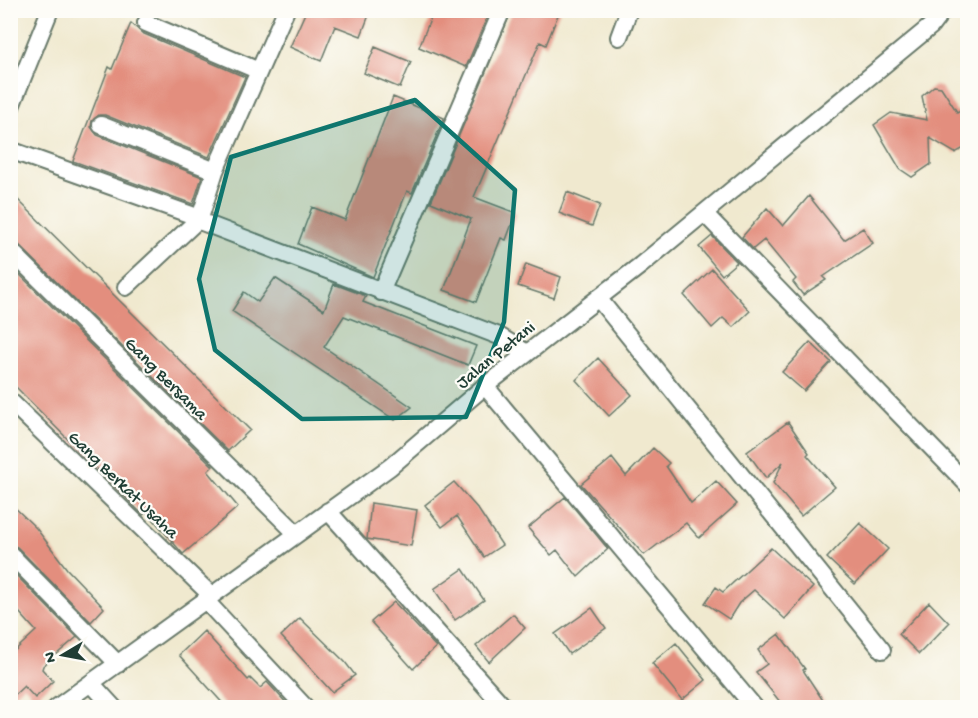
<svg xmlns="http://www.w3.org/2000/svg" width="978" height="718" font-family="'Gochi Hand',sans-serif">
<rect width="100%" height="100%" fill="#fdfcf7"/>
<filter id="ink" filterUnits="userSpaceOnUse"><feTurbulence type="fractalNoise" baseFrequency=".0167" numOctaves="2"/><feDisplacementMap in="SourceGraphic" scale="12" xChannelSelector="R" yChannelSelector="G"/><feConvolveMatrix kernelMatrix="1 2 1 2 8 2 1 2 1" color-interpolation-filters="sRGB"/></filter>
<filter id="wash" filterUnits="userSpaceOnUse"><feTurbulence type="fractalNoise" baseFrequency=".008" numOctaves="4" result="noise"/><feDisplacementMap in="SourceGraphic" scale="24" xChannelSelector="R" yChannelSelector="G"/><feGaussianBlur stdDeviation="1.35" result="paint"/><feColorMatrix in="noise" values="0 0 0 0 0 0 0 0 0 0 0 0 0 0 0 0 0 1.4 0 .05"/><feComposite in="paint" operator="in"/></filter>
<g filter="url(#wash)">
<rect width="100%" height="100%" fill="#f0e9cf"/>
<g id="blocks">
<path fill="#e38e7e" d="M 300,10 L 358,10 L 369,15 L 361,36 L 335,26 L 321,61 L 290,47 L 305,13 Z
M 434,10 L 490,10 L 466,67 L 419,47 Z
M 512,10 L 560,10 L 546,45 L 540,42 L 474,197 L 516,213 L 506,240 L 501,238 L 476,302 L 444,290 L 471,219 L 431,202 Z
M 131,23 L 142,33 L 245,77 L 209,157 L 105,115 L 99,115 L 92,121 L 91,127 L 97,135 L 202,177 L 193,204 L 73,161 L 109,67 L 112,69 Z
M 375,47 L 411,62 L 400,88 L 364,73 Z
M 934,86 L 941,87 L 957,112 L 968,106 L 968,146 L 955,153 L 930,138 L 931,164 L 912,177 L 900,169 L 874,125 L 891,113 L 927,120 L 922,96 Z
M 393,97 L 444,118 L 412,193 L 407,191 L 373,277 L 298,244 L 312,207 L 345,220 Z
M 10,192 L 250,430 L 228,451 L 17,243 L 10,240 Z
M 567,192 L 600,205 L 592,226 L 559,213 Z
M 809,196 L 844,240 L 863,228 L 873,243 L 823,277 L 826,280 L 803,295 L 793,282 L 796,279 L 764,240 L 753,249 L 742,237 L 767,208 L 783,226 Z
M 712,236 L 737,262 L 722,275 L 699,247 Z
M 526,264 L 561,277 L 554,298 L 518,286 Z
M 10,265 L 213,466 L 208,471 L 238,507 L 183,554 L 147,512 L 143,515 L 10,381 Z
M 712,269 L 750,311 L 733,327 L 723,318 L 712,328 L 684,295 Z
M 275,278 L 324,310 L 334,284 L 366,296 L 363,302 L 476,346 L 468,365 L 344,316 L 324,347 L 412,407 L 395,420 L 232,311 L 244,292 L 258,302 Z
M 810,342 L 831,362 L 804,391 L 782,372 Z
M 598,358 L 632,395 L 609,416 L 576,380 Z
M 788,422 L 809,453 L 807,455 L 835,487 L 801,516 L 773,483 L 783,462 L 766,478 L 747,452 Z
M 653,448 L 669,463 L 666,466 L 691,503 L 716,481 L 737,504 L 699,538 L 686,523 L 644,555 L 581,484 L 612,458 L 626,476 Z
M 454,482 L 478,509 L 502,545 L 484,557 L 457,516 L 442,527 L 425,505 Z
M 565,497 L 608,549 L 578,577 L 557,550 L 551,555 L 528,528 Z
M 10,503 L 36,528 L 67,569 L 104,608 L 91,622 L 17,547 L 10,544 Z
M 371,503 L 417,510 L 411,546 L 367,539 Z
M 860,523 L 888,549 L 855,584 L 827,558 Z
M 771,548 L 813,587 L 785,619 L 754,590 L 739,603 L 729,619 L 705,603 L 716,587 L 723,592 Z
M 10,569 L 77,637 L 43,666 L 42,669 L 53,681 L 35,698 L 24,686 L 10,699 L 10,655 L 36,631 L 10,602 Z
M 463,569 L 484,600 L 455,620 L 434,589 Z
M 394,602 L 436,647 L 413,669 L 371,622 Z
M 929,602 L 949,623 L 919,654 L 899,634 Z
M 592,608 L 606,628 L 569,654 L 555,634 Z
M 513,614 L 525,628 L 489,662 L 476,646 Z
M 300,618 L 345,662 L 355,675 L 332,692 L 281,636 Z
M 204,631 L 248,680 L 250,678 L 260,688 L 267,682 L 291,708 L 227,708 L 179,655 Z
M 779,634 L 805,669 L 803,670 L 828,708 L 785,708 L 756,672 L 767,664 L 758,650 Z
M 676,643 L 706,680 L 682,700 L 652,663 Z"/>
</g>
</g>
<g filter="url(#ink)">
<use href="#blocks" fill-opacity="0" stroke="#68796a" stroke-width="1.5"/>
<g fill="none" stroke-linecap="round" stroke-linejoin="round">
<g stroke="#68796a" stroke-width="20">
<path id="street" d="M 286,10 L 215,171 L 200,218 L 202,222 L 499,336 L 527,353
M 146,23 L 259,71
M 619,37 L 629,10
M 10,109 L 50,10
M 101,125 L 215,171
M 10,150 L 200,218 L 126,287
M 704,213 L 968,485
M 10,250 L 297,534
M 381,292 L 502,10
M 598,298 L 882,650
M 485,386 L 755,708
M 10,401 L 211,595
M 328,511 L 505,708
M 10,554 L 118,664
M 205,600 L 306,708
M 91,683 L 114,708
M 56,708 L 390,467 L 485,386 L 641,265 L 931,26 L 943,10"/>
</g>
<use href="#street" stroke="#fff" stroke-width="16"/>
</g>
</g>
<path fill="#0f766e" fill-opacity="0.2" stroke="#0f766e" stroke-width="4.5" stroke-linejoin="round" d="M 415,100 L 515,190 L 504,322 L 466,417 L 302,419 L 215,350 L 199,279 L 231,157 Z"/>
<g text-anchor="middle" stroke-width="4.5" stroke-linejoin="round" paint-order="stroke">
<g font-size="18" fill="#1f3d34" stroke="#fdfcf7">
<text transform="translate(495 354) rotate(-39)" y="6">Jalan Petani</text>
<text transform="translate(167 378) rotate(45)" y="6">Gang Bersama</text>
<text transform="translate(124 484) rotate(44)" y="6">Gang Berkat Usaha</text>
</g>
</g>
<rect width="978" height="718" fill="none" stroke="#fdfcf7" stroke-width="36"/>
<g transform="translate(63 655) rotate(260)" stroke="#fdfcf7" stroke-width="4.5" paint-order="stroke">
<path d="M0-4.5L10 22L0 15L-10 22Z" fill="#1f3d34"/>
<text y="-9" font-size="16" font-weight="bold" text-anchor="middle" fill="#1f3d34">N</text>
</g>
</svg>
